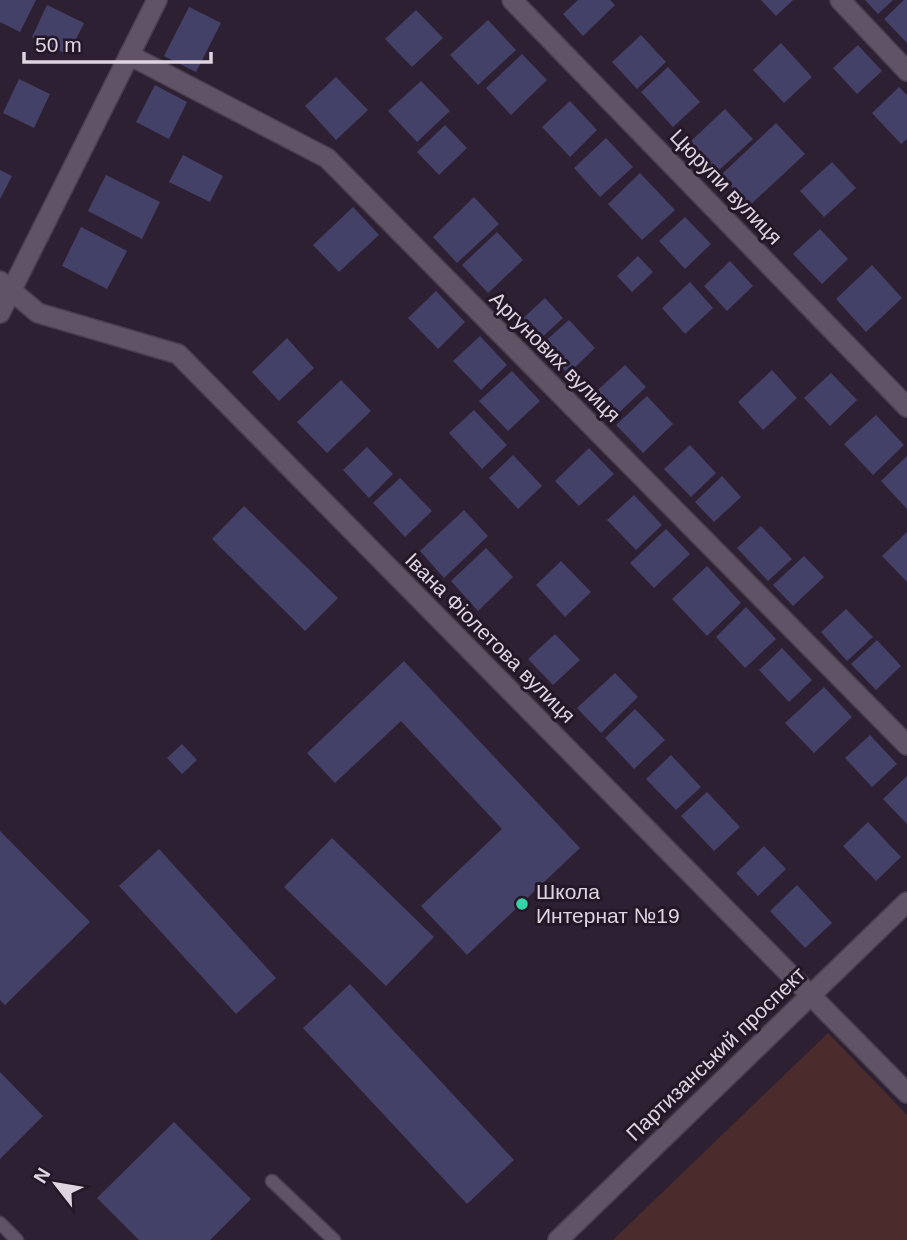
<svg xmlns="http://www.w3.org/2000/svg" width="907" height="1240" font-family="Helvetica,sans-serif">
<rect width="100%" height="100%" fill="#2d2032"/>
<path fill="#4c2b2d" d="M 828,1033 L 907,1115 L 907,1240 L 613,1240 Z"/>
<path fill="#444168" d="M 0,0 L 36,0 L 20,32 L 0,22 Z
M 578,0 L 610,0 L 615,5 L 583,36 L 563,14 Z
M 761,0 L 793,0 L 776,16 Z
M 865,0 L 893,0 L 878,14 Z
M 904,0 L 907,0 L 907,43 L 884,19 Z
M 47,5 L 84,23 L 68,55 L 32,37 Z
M 189,7 L 221,23 L 196,72 L 164,56 Z
M 416,10 L 443,38 L 412,67 L 385,39 Z
M 488,20 L 516,50 L 478,85 L 450,55 Z
M 641,35 L 666,62 L 637,89 L 612,62 Z
M 781,43 L 812,77 L 784,103 L 753,70 Z
M 858,45 L 882,71 L 857,94 L 833,68 Z
M 522,54 L 547,80 L 511,115 L 486,88 Z
M 668,67 L 700,102 L 673,127 L 641,92 Z
M 336,77 L 368,110 L 336,140 L 305,106 Z
M 19,79 L 50,94 L 34,128 L 3,113 Z
M 421,81 L 450,111 L 417,142 L 388,111 Z
M 155,85 L 187,102 L 169,139 L 136,122 Z
M 899,87 L 907,95 L 907,139 L 901,144 L 872,113 Z
M 570,101 L 597,130 L 570,157 L 542,127 Z
M 725,109 L 753,139 L 717,172 L 690,142 Z
M 776,123 L 805,154 L 749,206 L 721,175 Z
M 445,125 L 467,148 L 439,175 L 417,152 Z
M 606,138 L 633,167 L 600,197 L 574,168 Z
M 183,155 L 223,176 L 210,202 L 169,182 Z
M 832,162 L 856,188 L 824,217 L 800,191 Z
M 0,170 L 12,176 L 0,199 Z
M 640,173 L 675,210 L 642,240 L 608,204 Z
M 106,175 L 160,202 L 142,239 L 88,211 Z
M 474,197 L 499,224 L 457,263 L 433,237 Z
M 353,207 L 379,235 L 339,272 L 313,245 Z
M 685,217 L 711,244 L 685,269 L 659,241 Z
M 81,227 L 127,251 L 107,289 L 62,266 Z
M 820,229 L 848,259 L 822,284 L 793,254 Z
M 497,232 L 523,260 L 488,293 L 462,265 Z
M 638,256 L 653,272 L 632,292 L 617,276 Z
M 730,261 L 753,286 L 727,311 L 704,286 Z
M 872,265 L 902,298 L 866,332 L 836,299 Z
M 690,282 L 713,308 L 685,334 L 662,308 Z
M 436,291 L 465,322 L 438,349 L 408,318 Z
M 545,298 L 563,318 L 538,341 L 519,322 Z
M 569,320 L 595,348 L 568,374 L 541,345 Z
M 480,336 L 507,365 L 481,390 L 453,361 Z
M 287,338 L 314,368 L 279,401 L 252,372 Z
M 625,365 L 646,387 L 610,421 L 589,398 Z
M 772,370 L 797,398 L 763,430 L 738,402 Z
M 512,371 L 540,401 L 508,431 L 479,401 Z
M 831,373 L 857,400 L 830,426 L 804,398 Z
M 341,380 L 371,411 L 327,453 L 297,422 Z
M 647,396 L 673,424 L 643,453 L 616,425 Z
M 474,410 L 507,445 L 482,469 L 449,433 Z
M 876,415 L 904,445 L 873,475 L 844,444 Z
M 690,445 L 716,473 L 691,497 L 664,469 Z
M 367,447 L 393,474 L 369,498 L 343,470 Z
M 589,448 L 614,474 L 579,506 L 555,481 Z
M 513,455 L 542,486 L 518,509 L 489,478 Z
M 907,456 L 907,509 L 881,481 Z
M 722,476 L 741,497 L 714,522 L 695,502 Z
M 400,478 L 432,511 L 405,537 L 373,503 Z
M 634,495 L 662,525 L 636,550 L 607,520 Z
M 244,506 L 338,598 L 305,631 L 212,539 Z
M 464,510 L 488,536 L 444,578 L 420,551 Z
M 761,526 L 792,559 L 768,581 L 737,548 Z
M 666,529 L 690,554 L 654,588 L 630,563 Z
M 907,532 L 907,582 L 882,556 Z
M 486,548 L 513,577 L 478,611 L 451,581 Z
M 804,556 L 824,577 L 793,606 L 773,585 Z
M 561,561 L 591,592 L 565,617 L 536,585 Z
M 707,566 L 741,603 L 707,636 L 672,599 Z
M 746,607 L 776,639 L 745,668 L 716,637 Z
M 846,609 L 873,637 L 847,661 L 821,632 Z
M 555,634 L 580,660 L 553,685 L 528,659 Z
M 877,640 L 901,666 L 876,690 L 851,664 Z
M 782,648 L 812,680 L 789,702 L 759,670 Z
M 404,661 L 580,848 L 467,955 L 421,906 L 502,829 L 401,721 L 335,783 L 307,753 Z
M 615,673 L 638,697 L 601,733 L 577,708 Z
M 824,687 L 852,717 L 814,753 L 785,723 Z
M 635,709 L 665,740 L 634,769 L 605,738 Z
M 870,735 L 897,764 L 872,787 L 845,758 Z
M 182,744 L 197,760 L 182,774 L 167,758 Z
M 671,755 L 701,787 L 676,810 L 646,779 Z
M 907,776 L 907,824 L 883,799 Z
M 707,792 L 740,827 L 714,851 L 681,816 Z
M 868,822 L 901,857 L 876,881 L 843,846 Z
M 0,831 L 90,922 L 5,1005 L 0,1000 Z
M 332,838 L 434,937 L 386,986 L 284,887 Z
M 764,846 L 786,869 L 758,896 L 736,873 Z
M 159,849 L 276,978 L 236,1014 L 119,886 Z
M 797,885 L 832,923 L 805,948 L 770,911 Z
M 350,984 L 514,1160 L 467,1204 L 303,1028 Z
M 0,1072 L 43,1116 L 0,1159 Z
M 174,1122 L 251,1199 L 210,1240 L 139,1240 L 97,1198 Z"/>
<g fill="none" stroke-linecap="round" stroke-linejoin="round">
<g stroke="#493e4d" stroke-width="15">
<path id="service" d="M 272,1181 L 334,1240
M 0,1223 L 17,1240"/>
</g>
<g stroke="#493e4d" stroke-width="22">
<path id="minor" d="M 512,0 L 907,407
M 840,0 L 907,71
M 129,55 L 327,158 L 907,745
M 0,281 L 38,313 L 178,354 L 907,1093
M 0,313 L 157,0"/>
</g>
<g stroke="#493e4d" stroke-width="22">
<path id="tertiary" d="M 558,1240 L 907,902"/>
</g>
<use href="#service" stroke="#615366" stroke-width="12"/>
<use href="#minor" stroke="#615366" stroke-width="19"/>
<use href="#tertiary" stroke="#615366" stroke-width="19"/>
</g>
<circle fill="#34d4a8" stroke="#231728" stroke-width="2.5" cx="522" cy="904" r="7"/>
<g text-anchor="middle" stroke-width="6" stroke-linejoin="round" paint-order="stroke">
<g font-size="21" fill="#ded5e1" stroke="#231728">
<text transform="translate(726 187) rotate(46)" y="7">Цюрупи вулиця</text>
<text transform="translate(555 357) rotate(45)" y="7">Аргунових вулиця</text>
<text transform="translate(490 638) rotate(45)" y="7">Івана Фіолетова вулиця</text>
<text transform="translate(716 1054) rotate(-44)" y="7">Партизанський проспект</text>
</g>
<g font-size="21" fill="#ded5e1" stroke="#231728" text-anchor="start">
<text x="536" y="899">Школа<tspan x="536" dy="24">Интернат №19</tspan></text>
</g>
</g>
<g transform="translate(56 1184) rotate(301)" stroke="#231728" stroke-width="5" paint-order="stroke">
<path d="M0-5L12 26L0 18L-12 26Z" fill="#ded5e1"/>
<text y="-10" font-size="19" font-weight="bold" text-anchor="middle" fill="#ded5e1">N</text>
</g>
<path d="M24 52v10h187v-10" fill="none" stroke="#ded5e1" stroke-width="3.5"/>
<text x="35" y="52" font-size="21" fill="#ded5e1" stroke="#231728" stroke-width="5" paint-order="stroke">50 m</text>
</svg>
